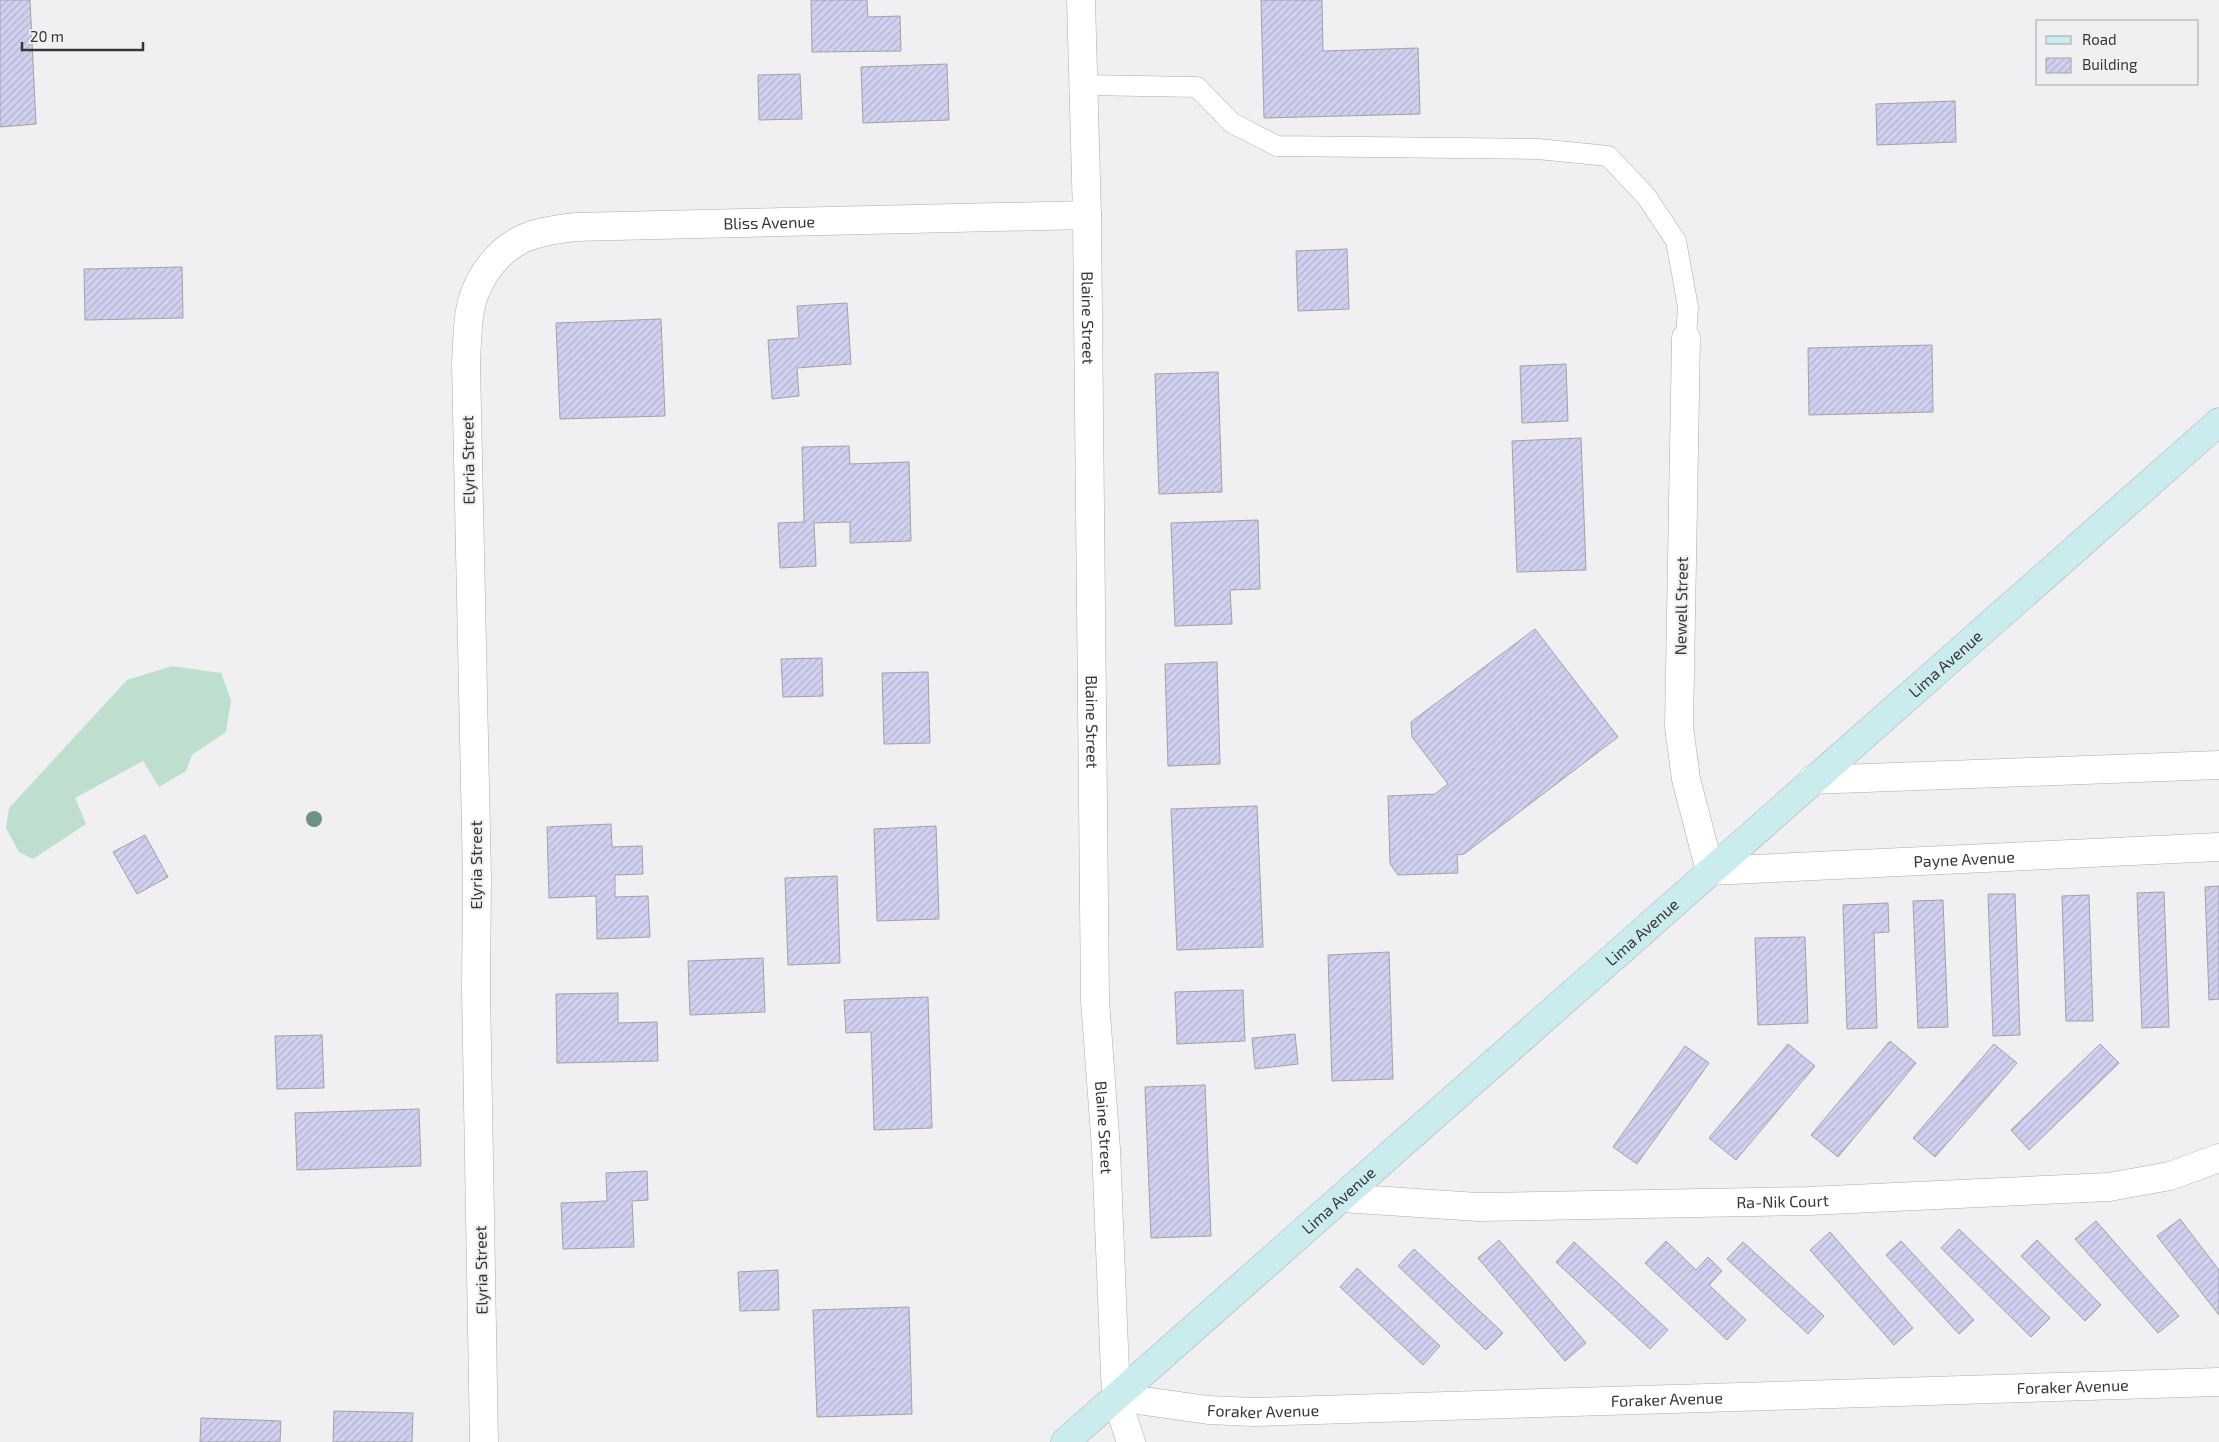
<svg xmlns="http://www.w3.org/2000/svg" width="2219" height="1442" font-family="'Exo 2',sans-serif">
<defs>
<pattern id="building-hatch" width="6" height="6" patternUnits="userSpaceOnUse" patternTransform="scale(1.25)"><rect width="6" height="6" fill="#d0d0ef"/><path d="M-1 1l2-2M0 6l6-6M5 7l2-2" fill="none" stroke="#b3b3ce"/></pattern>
</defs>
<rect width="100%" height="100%" fill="#f0f0f2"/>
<path fill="#bedfce" d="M 172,666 L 221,673 L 231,700 L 226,732 L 192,755 L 186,771 L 159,787 L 143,761 L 75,798 L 86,824 L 33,859 L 19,852 L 6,828 L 9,808 L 127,680 Z"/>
<path fill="url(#building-hatch)" stroke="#a2a2a4" d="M 0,0 L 30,0 L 36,124 L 0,127 Z
M 811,0 L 867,0 L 868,17 L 900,16 L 901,51 L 812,52 Z
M 1261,0 L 1322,0 L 1323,51 L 1418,48 L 1420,114 L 1264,118 Z
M 947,64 L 949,120 L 863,123 L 861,67 Z
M 800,74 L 802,119 L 759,120 L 758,75 Z
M 1955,101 L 1956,142 L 1877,145 L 1876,104 Z
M 1347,249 L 1349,309 L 1298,311 L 1296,251 Z
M 182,267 L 183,318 L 85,320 L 84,269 Z
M 847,303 L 851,364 L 797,368 L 799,396 L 772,399 L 768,340 L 799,338 L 797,306 Z
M 661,319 L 665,416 L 560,419 L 556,323 Z
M 1932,345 L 1933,412 L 1809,415 L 1808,348 Z
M 1566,364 L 1568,421 L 1522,423 L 1520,366 Z
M 1218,372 L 1222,492 L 1159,494 L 1155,374 Z
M 1581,438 L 1586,570 L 1517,572 L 1512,441 Z
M 849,446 L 850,464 L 909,462 L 911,541 L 850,543 L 850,522 L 814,523 L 816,566 L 780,568 L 778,523 L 804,522 L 802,447 Z
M 1258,520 L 1260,589 L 1230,590 L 1232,624 L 1175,626 L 1171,523 Z
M 1535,629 L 1618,737 L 1464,854 L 1457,855 L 1458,873 L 1398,875 L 1390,864 L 1388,796 L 1435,794 L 1448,784 L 1412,737 L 1411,722 Z
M 822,658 L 823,696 L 783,697 L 781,659 Z
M 1217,662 L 1220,764 L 1168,766 L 1165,664 Z
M 928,672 L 930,743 L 884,744 L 882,673 Z
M 1257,806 L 1263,947 L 1177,950 L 1171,809 Z
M 611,824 L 612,847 L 642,846 L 643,874 L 615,875 L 615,897 L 648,896 L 650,937 L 597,939 L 596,896 L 549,898 L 547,827 Z
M 936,826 L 939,919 L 877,921 L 874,829 Z
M 145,835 L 168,877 L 137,894 L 113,852 Z
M 837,876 L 840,963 L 788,965 L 785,878 Z
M 2219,886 L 2219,999 L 2209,1000 L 2205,887 Z
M 2164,892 L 2169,1027 L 2142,1028 L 2137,893 Z
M 1988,894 L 2015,894 L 2020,1035 L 1993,1036 Z
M 2089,895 L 2093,1021 L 2066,1021 L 2062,896 Z
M 1943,900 L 1948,1027 L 1918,1028 L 1913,901 Z
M 1888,903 L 1889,932 L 1874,933 L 1877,1028 L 1847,1029 L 1843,905 Z
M 1805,937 L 1808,1023 L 1758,1025 L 1755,938 Z
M 1389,952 L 1393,1079 L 1332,1081 L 1328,955 Z
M 763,958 L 765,1012 L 690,1015 L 688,961 Z
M 1243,990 L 1245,1041 L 1177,1044 L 1175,992 Z
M 618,993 L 618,1023 L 657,1022 L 658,1061 L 557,1063 L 556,994 Z
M 928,997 L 932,1128 L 874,1130 L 871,1032 L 846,1033 L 844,1000 Z
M 1295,1034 L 1298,1064 L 1255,1069 L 1252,1038 Z
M 322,1035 L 324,1088 L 277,1089 L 275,1036 Z
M 1890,1041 L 1916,1063 L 1838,1157 L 1811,1135 Z
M 1788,1044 L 1815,1066 L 1736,1160 L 1709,1138 Z
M 1994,1044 L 2017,1063 L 1935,1157 L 1913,1138 Z
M 2100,1044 L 2119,1063 L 2029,1150 L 2011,1130 Z
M 1685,1046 L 1709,1063 L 1637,1164 L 1613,1147 Z
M 1205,1085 L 1211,1236 L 1151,1238 L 1145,1087 Z
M 419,1109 L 421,1166 L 297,1170 L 295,1113 Z
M 647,1171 L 648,1200 L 632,1201 L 634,1247 L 563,1249 L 561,1203 L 607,1201 L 606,1173 Z
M 2180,1219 L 2219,1270 L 2219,1315 L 2157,1236 Z
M 2096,1221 L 2179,1316 L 2158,1333 L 2075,1239 Z
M 1959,1229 L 2050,1318 L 2031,1337 L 1941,1248 Z
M 1830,1232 L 1913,1328 L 1894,1345 L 1810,1250 Z
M 1499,1240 L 1586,1343 L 1565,1361 L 1478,1258 Z
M 2037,1240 L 2101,1305 L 2085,1321 L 2021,1256 Z
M 1666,1241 L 1696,1270 L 1708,1257 L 1722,1271 L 1709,1285 L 1746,1320 L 1727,1340 L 1645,1263 Z
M 1901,1241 L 1974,1320 L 1959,1334 L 1886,1255 Z
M 1574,1242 L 1668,1330 L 1650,1349 L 1556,1262 Z
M 1743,1242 L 1824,1316 L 1808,1334 L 1727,1259 Z
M 1414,1249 L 1503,1333 L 1486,1350 L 1398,1266 Z
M 1357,1268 L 1440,1346 L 1423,1365 L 1340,1287 Z
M 778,1270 L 779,1310 L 740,1311 L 738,1272 Z
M 909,1307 L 912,1414 L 817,1417 L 813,1310 Z
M 334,1411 L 413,1413 L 412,1442 L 333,1442 Z
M 201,1418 L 281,1421 L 280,1442 L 200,1442 Z"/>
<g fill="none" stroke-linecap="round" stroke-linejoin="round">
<g stroke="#ababad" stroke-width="21">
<path id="lane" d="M 1084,85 L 1197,87 L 1232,123 L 1277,146 L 1538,149 L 1608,156 L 1646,196 L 1676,241 L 1688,307 L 1686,338"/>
</g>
<g stroke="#ababad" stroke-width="29">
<g id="street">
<path id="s1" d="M 1081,0 L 1087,215 L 1095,1000 L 1106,1149 L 1116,1397 L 1131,1442"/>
<path id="s2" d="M 1686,338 L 1679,727 L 1686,779 L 1710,871 L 2219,847"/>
<path d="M 1812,780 L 2219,765"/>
<path id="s3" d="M 1342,1198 L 1478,1207 L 1809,1201 L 2109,1187 L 2170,1176 L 2219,1158"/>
<path id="s4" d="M 1116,1397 L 1208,1410 L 1254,1412 L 2219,1382"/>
<path id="s5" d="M 484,1442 L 476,990 L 477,878 L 466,364 C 467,347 467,328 470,311 C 474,285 492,257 515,243 C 533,232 555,230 574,227 L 1087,215"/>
</g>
</g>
<g stroke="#ababad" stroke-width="29">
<g id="secondary">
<path id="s6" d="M 1065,1442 L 2219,422"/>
</g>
</g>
<use href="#lane" stroke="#fff" stroke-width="20"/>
<use href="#street" stroke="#fff" stroke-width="28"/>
<use href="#secondary" stroke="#cbecee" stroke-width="28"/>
</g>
<circle fill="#6c9186" cx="314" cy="819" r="8"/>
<g text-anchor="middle" stroke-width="4" stroke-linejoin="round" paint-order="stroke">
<g font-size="16" fill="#363637" stroke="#f0f0f2">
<text dy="6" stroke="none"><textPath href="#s5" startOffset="1472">Bliss Avenue</textPath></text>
<text dy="6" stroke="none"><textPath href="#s1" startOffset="318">Blaine Street</textPath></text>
<text transform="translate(468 460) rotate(-91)" y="6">Elyria Street</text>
<text transform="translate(1681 606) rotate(-89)" y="6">Newell Street</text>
<text dy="6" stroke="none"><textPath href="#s6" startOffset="1175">Lima Avenue</textPath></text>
<text dy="6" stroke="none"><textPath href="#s1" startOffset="722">Blaine Street</textPath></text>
<text dy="6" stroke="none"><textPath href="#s2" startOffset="791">Payne Avenue</textPath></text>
<text transform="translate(476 865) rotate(-90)" y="6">Elyria Street</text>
<text dy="6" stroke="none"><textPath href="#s6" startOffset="770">Lima Avenue</textPath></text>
<text dy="6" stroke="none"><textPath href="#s1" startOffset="1128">Blaine Street</textPath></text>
<text dy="6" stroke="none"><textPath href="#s6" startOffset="365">Lima Avenue</textPath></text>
<text dy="6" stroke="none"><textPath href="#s3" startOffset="441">Ra-Nik Court</textPath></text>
<text transform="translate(481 1270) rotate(-91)" y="6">Elyria Street</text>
<text dy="6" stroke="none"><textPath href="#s4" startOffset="958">Foraker Avenue</textPath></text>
<text dy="6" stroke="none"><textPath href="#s4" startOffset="552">Foraker Avenue</textPath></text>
<text dy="6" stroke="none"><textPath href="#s4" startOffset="148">Foraker Avenue</textPath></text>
</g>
</g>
<rect x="2036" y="20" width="162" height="65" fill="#f0f0f2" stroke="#a6a6a7"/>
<rect x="2046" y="36" width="25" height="8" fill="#cbecee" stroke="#a6a6a7"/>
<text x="2082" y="45" font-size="15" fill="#363637">Road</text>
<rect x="2046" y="58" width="25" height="15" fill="url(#building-hatch)" stroke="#a6a6a7"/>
<text x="2082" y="70" font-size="15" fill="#363637">Building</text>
<path d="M22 42v8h121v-8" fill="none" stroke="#363637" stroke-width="2.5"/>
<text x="30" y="42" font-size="15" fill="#363637" stroke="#f0f0f2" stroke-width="4" paint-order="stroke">20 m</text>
</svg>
